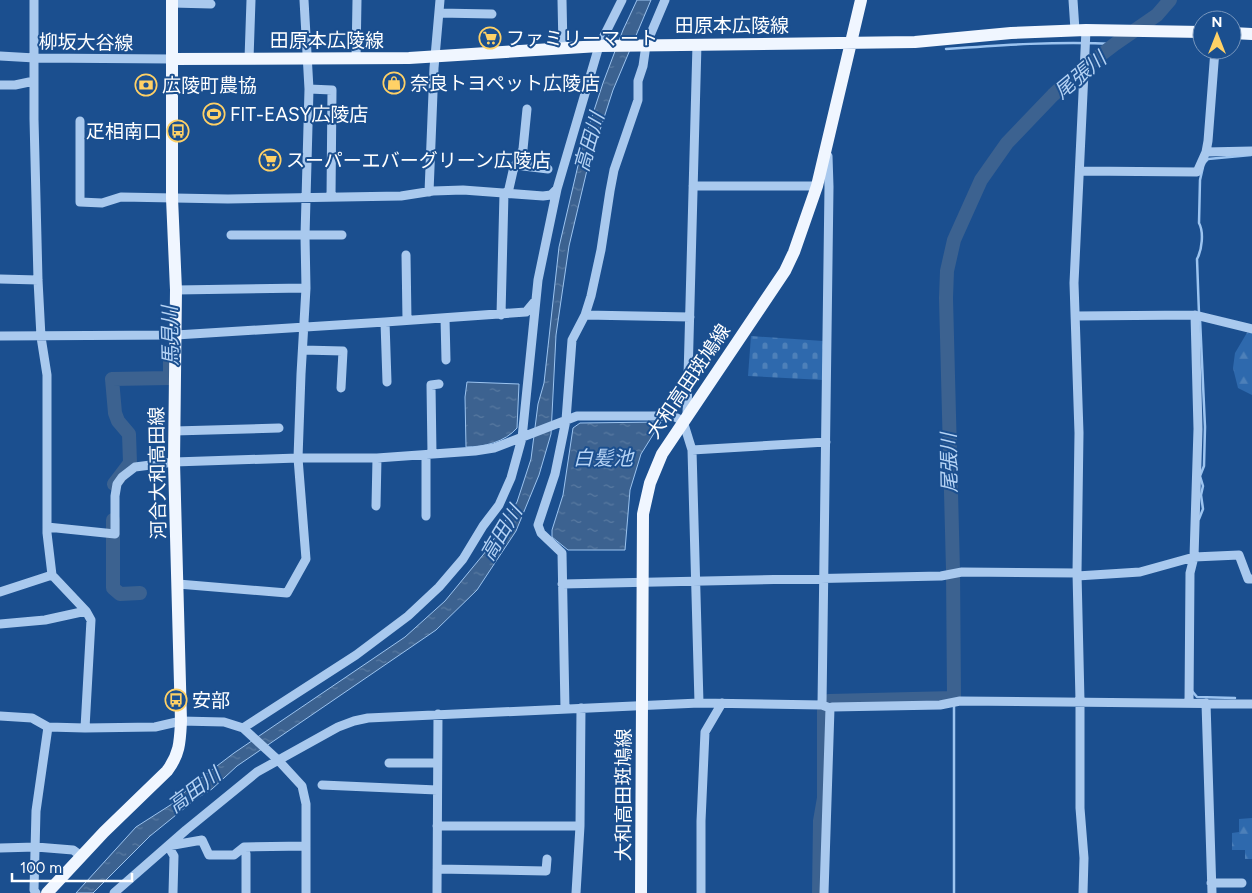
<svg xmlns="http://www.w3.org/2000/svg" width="1252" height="893" font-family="Figtree,'Noto Sans JP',sans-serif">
<defs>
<pattern id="forest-firs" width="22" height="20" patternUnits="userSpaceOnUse" patternTransform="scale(1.25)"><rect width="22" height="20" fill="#2e69ad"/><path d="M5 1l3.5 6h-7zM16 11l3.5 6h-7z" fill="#4d80b9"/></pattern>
<pattern id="cemetery-stones" width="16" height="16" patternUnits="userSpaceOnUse" patternTransform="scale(1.25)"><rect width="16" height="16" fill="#2e69ad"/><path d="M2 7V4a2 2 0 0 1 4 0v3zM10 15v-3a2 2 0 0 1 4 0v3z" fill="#4d80b9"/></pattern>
<pattern id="water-ripples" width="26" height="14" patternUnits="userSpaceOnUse" patternTransform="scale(1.25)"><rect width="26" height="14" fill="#3c6290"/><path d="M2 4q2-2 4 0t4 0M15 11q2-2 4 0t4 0" fill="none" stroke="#597aa1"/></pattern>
</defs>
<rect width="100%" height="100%" fill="#1b4f8f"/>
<path fill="url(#forest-firs)" d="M 1248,331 L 1252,331 L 1252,395 L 1238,388 L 1233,368 L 1235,353 Z
M 1252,818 L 1252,859 L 1245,859 L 1245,850 L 1232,850 L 1232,833 L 1239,832 L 1239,819 Z"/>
<path fill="url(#cemetery-stones)" d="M 751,336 L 823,341 L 823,380 L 748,376 Z"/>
<path fill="url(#water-ripples)" stroke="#9cc4f0" d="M 637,0 L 651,0 L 613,90 L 587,170 L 569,246 L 556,335 L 551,434 L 539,475 L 516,531 L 477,590 L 436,630 L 237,766 L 212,789 L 197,798 L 150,836 L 93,893 L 76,893 L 136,827 L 172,804 L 192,785 L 234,753 L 405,637 L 445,601 L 487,550 L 517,502 L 531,459 L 538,404 L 544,383 L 559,247 L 583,144 L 603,83 L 623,30 Z
M 467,382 L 519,384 L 517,428 C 505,442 484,447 466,447 L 465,397 Z
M 661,422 L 641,454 L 630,490 L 625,550 L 568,550 L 552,537 L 552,530 L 563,495 L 573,428 L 580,423 Z"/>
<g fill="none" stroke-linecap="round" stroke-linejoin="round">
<path stroke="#9cc4f0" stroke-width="2.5" d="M 946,49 C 1002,45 1058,41 1115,44
M 1205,162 L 1208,159 L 1251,155
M 1199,314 L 1197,259 C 1202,250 1204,232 1199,223 L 1200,180 L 1203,167
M 1199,519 L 1203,509 L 1201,495 L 1203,486 L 1200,476 L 1204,466 L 1205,427 L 1200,319
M 1192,691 L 1197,697 L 1235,698
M 954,705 L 954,893"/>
<path stroke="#3c6290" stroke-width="14" d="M 114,484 L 130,463 L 129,434 L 118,421 L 115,413 L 112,379 L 170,378 L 170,361
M 113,520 L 113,588 L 120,594 L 140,593
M 819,893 L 820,821 L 824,798 L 824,711 L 829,701 L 954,698 L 953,570 L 946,298 L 947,271 L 954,240 L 981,180 L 1007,143 L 1053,95 L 1077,73 L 1115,44 L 1157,15 L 1170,0"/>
<path stroke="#a9c9ee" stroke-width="9" d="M 34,0 L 34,119 L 38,280 L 41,337 L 47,375 L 47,533 L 52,575 L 86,611 L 91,620 L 85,728
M 562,0 L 563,48
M 1073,0 L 1075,30
M 172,3 L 211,4
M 439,13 L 492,14
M 0,56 L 35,58 L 172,59
M 249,59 L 251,0
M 356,59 L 357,0
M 0,85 L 15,85 L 34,81
M 309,89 L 332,90 L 331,197
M 80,121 L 80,202 L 102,203 L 121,197 L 228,199 L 401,196 L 433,191 L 463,190 L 543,196 L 551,195 L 557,189
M 1206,152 L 1252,151
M 515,165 L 548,169
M 1080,171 L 1197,172 L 1206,152 L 1208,141 L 1215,50
M 693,186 L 817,186
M 429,192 L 434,68 L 440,0
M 508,193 L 513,171 L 523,149 L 527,109
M 231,235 L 342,235
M 406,255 L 407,320
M 0,279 L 38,280
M 176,290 L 306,288
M 501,315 L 504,193
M 585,315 L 690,317
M 1075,316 L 1195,315 L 1252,329
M 445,318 L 446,360
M 385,322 L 387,382
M 0,336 L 176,335 L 385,322 L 526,312 L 536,300
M 303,350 L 343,351 L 341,388
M 687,414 L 697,44
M 174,431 L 279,428
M 692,450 L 826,442
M 432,454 L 431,385 L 439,384
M 426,455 L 426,516
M 376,506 L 377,458
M 47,527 L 115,534 L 115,496 L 117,484 L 122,477 L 135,467 L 174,462 L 298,458 L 377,458 L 475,451 L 494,448 L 577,416 L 673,416 L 683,421 L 692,450 L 699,703
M 1077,576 L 1140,572 L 1194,557 L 1239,555 L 1248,579 L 1252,579
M 178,584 L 287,593 L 306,559 L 298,458 L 301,374 L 306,288 L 305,236 L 309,89 L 304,0
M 562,584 L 941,576 L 962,572 L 1077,573
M 0,592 L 52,575
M 0,624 L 45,620 L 86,611
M 1189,703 L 1190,573 L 1194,557 L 1198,429 L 1195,315
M 1206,703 L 1212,893
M 822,705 L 829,187 L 828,156
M 565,709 L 562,553 L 541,533 L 538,525 L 555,474 L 566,420 L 572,340 L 585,315 L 591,296 L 601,250 L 610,191 L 614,170 L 638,100 L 638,81 L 643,66 L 646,45 L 665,0
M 0,716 L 32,718 L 48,727 L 85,728 L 155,727 L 181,721 L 224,722 L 243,728 L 278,760 L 302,786 L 306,804 L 306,893
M 243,728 L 356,655 L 408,616 L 439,587 L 463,559 L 483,526 L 499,505 L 511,478 L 522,438 L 538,280 L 557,189 L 599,46 L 622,0
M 389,763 L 437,763
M 322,785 L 437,790
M 437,826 L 580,826
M 244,847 L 246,854 L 246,893
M 0,848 L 36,847 L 73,850 L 80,855
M 437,869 L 546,871 L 547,859
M 1211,883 L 1242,883
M 36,893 L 34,890 L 36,811 L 48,727
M 114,893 L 186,830 L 257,772 L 338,727 L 354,721 L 368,718 L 699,703 L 822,705 L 830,708 L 832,707 L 940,705 L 960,701 L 1252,704
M 173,893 L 174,856 L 168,846 L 202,840 L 209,855 L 234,855 L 244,847 L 306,846
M 437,893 L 438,714
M 576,893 L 580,826 L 581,708
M 701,893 L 701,821 L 705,732 L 722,703
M 824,893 L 830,708
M 1083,893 L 1084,858 L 1080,808 L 1080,701 L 1077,573 L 1079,433 L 1074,283 L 1086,30"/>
<path stroke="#f0f6ff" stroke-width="12" d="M 1232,33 L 1252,34
M 172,59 L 409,58 L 599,46 L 915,42 L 1011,33 L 1086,30 L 1202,32
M 47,893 L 104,832 L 167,771 C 180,754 180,741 181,721 L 174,462 L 176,290 L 172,198 L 172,0
M 641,893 L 643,514 L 650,483 L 662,454 L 785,271 L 794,252 L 817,186 L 861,0"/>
</g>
<defs>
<g id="supermarket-ring" transform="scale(1.125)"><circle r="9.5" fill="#1b4f8f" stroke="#ffd166" stroke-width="1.5"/><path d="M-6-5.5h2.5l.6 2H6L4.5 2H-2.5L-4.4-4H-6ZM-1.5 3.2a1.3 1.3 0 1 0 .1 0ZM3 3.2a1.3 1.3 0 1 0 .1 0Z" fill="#ffd166"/></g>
<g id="shop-ring" transform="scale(1.125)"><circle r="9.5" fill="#1b4f8f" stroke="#ffd166" stroke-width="1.5"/><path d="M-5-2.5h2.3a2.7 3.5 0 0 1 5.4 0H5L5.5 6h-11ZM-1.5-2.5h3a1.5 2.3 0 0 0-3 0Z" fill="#ffd166"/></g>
<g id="bank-ring" transform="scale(1.125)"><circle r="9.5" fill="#1b4f8f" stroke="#ffd166" stroke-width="1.5"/><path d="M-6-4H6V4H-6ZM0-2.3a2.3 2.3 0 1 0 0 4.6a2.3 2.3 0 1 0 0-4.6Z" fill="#ffd166"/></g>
<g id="stadium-ring" transform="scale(1.125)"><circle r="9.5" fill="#1b4f8f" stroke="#ffd166" stroke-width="1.5"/><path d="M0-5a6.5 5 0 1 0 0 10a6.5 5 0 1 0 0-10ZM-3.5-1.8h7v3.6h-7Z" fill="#ffd166"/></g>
<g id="bus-ring" transform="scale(1.125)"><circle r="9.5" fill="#1b4f8f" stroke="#ffd166" stroke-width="1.5"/><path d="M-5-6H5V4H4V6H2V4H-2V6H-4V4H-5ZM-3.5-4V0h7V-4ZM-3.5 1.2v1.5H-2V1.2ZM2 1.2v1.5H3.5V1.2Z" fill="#ffd166"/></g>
</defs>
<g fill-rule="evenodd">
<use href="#supermarket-ring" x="490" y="38"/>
<use href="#shop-ring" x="394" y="83"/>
<use href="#bank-ring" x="146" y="85"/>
<use href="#stadium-ring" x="214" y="114"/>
<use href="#bus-ring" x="178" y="131"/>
<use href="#supermarket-ring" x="270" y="160"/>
<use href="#bus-ring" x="176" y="700"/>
</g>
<g text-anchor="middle" stroke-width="4" stroke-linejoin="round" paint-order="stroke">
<g font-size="19" fill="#fff" stroke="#1b4f8f">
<text x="732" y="32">田原本広陵線</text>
<text x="327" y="47">田原本広陵線</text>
<text transform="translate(86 42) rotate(1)" y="7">柳坂大谷線</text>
<text transform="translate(688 381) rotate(-56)" y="7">大和高田斑鳩線</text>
<text transform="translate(157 473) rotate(-91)" y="7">河合大和高田線</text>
<text transform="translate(623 795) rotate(-90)" y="7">大和高田斑鳩線</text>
</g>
<g font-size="19" fill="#fff" stroke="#1b4f8f" text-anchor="start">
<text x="506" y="45">ファミリーマート</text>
<text x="410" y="90">奈良トヨペット広陵店</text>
<text x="162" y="92">広陵町農協</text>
<text x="230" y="121">FIT-EASY広陵店</text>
<text x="162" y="138" text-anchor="end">疋相南口</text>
<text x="286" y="167">スーパーエバーグリーン広陵店</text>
<text x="192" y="707">安部</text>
</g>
<g font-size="20" font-style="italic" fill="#b5d3f5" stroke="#1b4f8f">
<text transform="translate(1080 75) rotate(-40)" y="7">尾張川</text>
<text transform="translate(589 142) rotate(-74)" y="7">高田川</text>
<text transform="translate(170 336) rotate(-91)" y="7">馬見川</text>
<text x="603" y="465">白髪池</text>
<text transform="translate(949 463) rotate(-91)" y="7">尾張川</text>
<text transform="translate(501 533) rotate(-59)" y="7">高田川</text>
<text transform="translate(194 790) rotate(-37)" y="7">高田川</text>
</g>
</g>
<g transform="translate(1217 35)"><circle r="24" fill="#1b4f8f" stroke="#7695bc"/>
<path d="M0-4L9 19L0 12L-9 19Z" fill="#ffd166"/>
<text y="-8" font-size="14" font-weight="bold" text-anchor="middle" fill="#ffffff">N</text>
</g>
<path d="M12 873v8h120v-8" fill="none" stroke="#ffffff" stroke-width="2.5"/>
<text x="20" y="873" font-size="15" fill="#ffffff" stroke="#1b4f8f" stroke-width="4" paint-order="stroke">100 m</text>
</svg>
